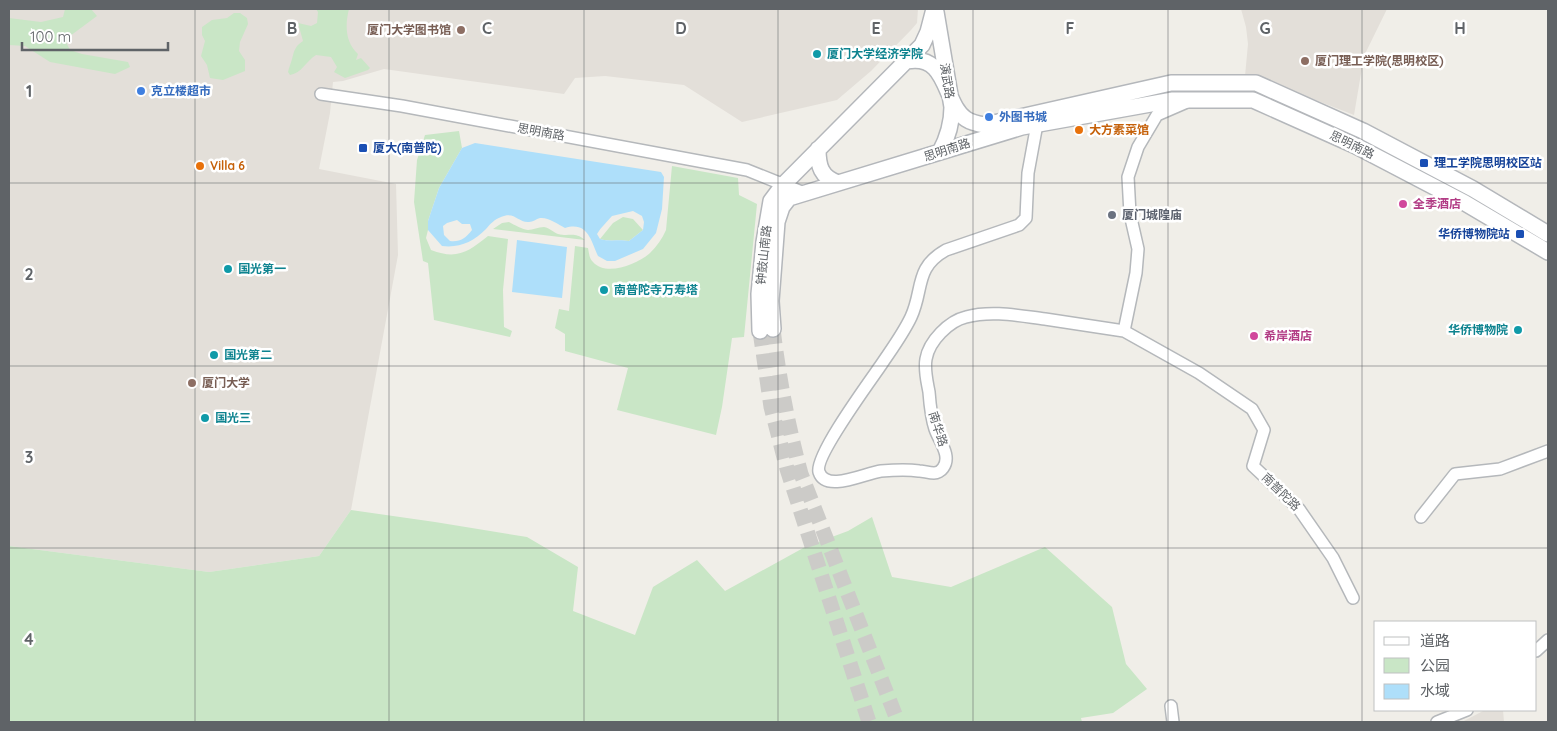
<svg xmlns="http://www.w3.org/2000/svg" width="1557" height="731" font-family="Quicksand,'Noto Sans SC',sans-serif">
<rect width="100%" height="100%" fill="#f0eee8"/>
<path fill="#e3dfd9" d="M 9,9 L 918,9 L 917,23 L 911,30 L 871,71 L 837,100 L 742,122 L 684,85 L 605,76 L 575,78 L 564,94 L 384,69 L 343,81 L 333,82 L 330,113 L 319,169 L 396,184 L 398,255 L 351,510 L 319,556 L 209,572 L 9,546 Z
M 1241,9 L 1387,9 L 1364,56 L 1354,115 L 1259,78 L 1245,76 L 1248,44 L 1246,27 Z
M 1485,710 L 1503,710 L 1504,722 L 1462,722 Z"/>
<path fill="#c9e6c6" d="M 65,9 L 91,9 L 97,16 L 70,36 L 66,42 L 70,50 L 82,54 L 128,62 L 130,67 L 115,74 L 50,62 L 25,46 L 9,45 L 9,18 L 41,22 L 63,17 Z
M 316,9 L 349,9 C 345,25 345,42 358,54 L 356,60 L 361,58 L 370,68 L 368,70 L 345,78 L 334,72 L 337,67 L 331,57 L 316,55 C 306,61 302,73 290,75 L 288,72 C 289,67 291,63 292,59 C 294,51 295,46 303,41 L 298,23 L 311,26 L 317,23 L 318,12 Z
M 234,13 L 240,13 L 247,18 L 248,24 L 240,42 L 239,51 L 245,60 L 245,71 L 223,80 L 210,78 L 207,65 L 201,56 L 205,41 L 202,35 L 202,27 L 212,20 L 227,18 Z
M 459,131 L 462,148 L 439,188 L 428,221 L 428,230 L 426,238 L 431,250 C 457,260 468,252 488,236 L 508,239 L 503,290 L 504,327 L 512,331 L 510,337 L 434,320 L 428,263 L 423,261 L 414,202 L 417,160 L 425,135 Z
M 672,166 L 738,178 L 739,195 L 757,204 L 744,337 L 732,338 L 722,407 L 716,435 L 617,410 L 628,368 L 565,351 L 565,334 L 555,328 L 559,309 L 569,311 L 575,246 L 588,248 C 589,253 589,258 593,262 C 606,277 638,264 650,253 C 657,246 662,239 666,230 Z
M 623,217 L 633,219 L 643,230 L 629,241 C 618,239 611,242 600,239 L 613,223 Z
M 509,222 C 515,225 521,229 528,230 C 533,230 538,227 544,227 C 550,228 553,232 558,234 C 570,237 574,231 585,240 L 493,229 L 502,223 Z
M 351,510 L 435,522 L 527,537 L 578,567 L 573,611 L 635,635 L 653,587 L 697,560 L 725,591 L 805,547 L 848,531 L 872,517 L 892,577 L 951,587 L 1045,547 L 1112,607 L 1126,664 L 1147,689 L 1113,713 L 1081,718 L 1082,722 L 9,722 L 9,546 L 209,572 L 319,556 Z"/>
<path fill="#aedffa" fill-rule="evenodd" d="M 475,143 L 661,172 L 664,177 L 662,209 L 656,233 L 643,249 L 615,261 L 607,261 L 598,256 C 591,241 588,221 565,228 C 558,224 548,217 540,218 C 536,219 533,222 529,222 C 518,223 515,211 501,217 C 495,219 490,224 486,229 C 473,242 460,248 442,246 L 428,230 L 428,221 L 439,188 L 462,148 ZM 633,211 L 642,216 L 644,222 L 643,230 L 629,241 C 618,239 611,242 600,239 L 597,234 C 601,227 607,222 612,216 ZM 457,220 L 462,224 L 470,224 L 472,230 C 465,239 460,242 450,241 L 444,235 L 443,226 L 447,223 Z
M 517,240 L 567,247 L 562,298 L 512,292 Z"/>
<g fill="none" stroke-linecap="round" stroke-linejoin="round">
<path stroke="#cccbc8" stroke-width="15" stroke-dasharray="15 8" stroke-linecap="butt" d="M 773,329 C 779,378 788,426 801,474 L 898,722
M 760,331 L 771,407 L 787,469 L 869,722"/>
<g stroke="#b5b8bb" stroke-width="14">
<path id="minor" d="M 321,94 L 402,106 L 747,170 L 802,192
M 1037,124 L 1028,173 L 1026,218 L 1019,225 L 946,250 C 914,268 924,289 911,317 C 903,334 891,350 881,365 C 870,381 814,457 819,472 C 826,493 865,473 881,471 C 893,470 906,469 919,471 C 923,471 929,473 934,473 C 937,473 941,471 943,468 C 952,456 939,441 935,429 C 931,417 930,405 929,392 C 927,381 924,370 926,359 C 929,341 949,321 966,317 C 992,310 1020,316 1045,319 C 1071,323 1097,327 1124,331 L 1136,273 L 1138,249 L 1130,214 L 1128,177 L 1138,147 L 1157,115 L 1187,102
M 1124,331 L 1199,373 L 1252,409 L 1264,430 L 1253,466 L 1299,509 L 1333,558 L 1353,598
M 1421,517 L 1455,474 L 1500,469 L 1548,451
M 1536,651 L 1548,640
M 1171,706 L 1173,722
M 1437,722 L 1467,710"/>
</g>
<g stroke="#b4b7bb" stroke-width="18">
<path id="secondary" d="M 936,12 L 952,107 C 952,124 948,137 940,152
M 907,61 C 949,53 943,104 966,119 C 972,123 978,124 985,125 L 1171,83 L 1256,83 L 1363,131 L 1473,189 L 1548,234
M 818,149 C 818,166 821,177 838,183
M 773,329 L 771,301 L 777,222 L 782,207 L 789,198 L 1022,127 L 1173,100 L 1253,100 L 1356,146 L 1465,203 L 1548,252
M 760,331 L 759,294 L 764,242 L 771,201 L 783,185 L 922,45 L 928,32 L 934,9"/>
</g>
<use href="#minor" stroke="#fff" stroke-width="11"/>
<use href="#secondary" stroke="#fff" stroke-width="15"/>
</g>
<path fill="none" stroke="#5f6367" stroke-width="1" stroke-opacity="0.55" d="M 195,9 L 195,722M 389,9 L 389,722M 584,9 L 584,722M 778,9 L 778,722M 973,9 L 973,722M 1168,9 L 1168,722M 1362,9 L 1362,722M 9,183 L 1548,183M 9,366 L 1548,366M 9,548 L 1548,548"/>
<g fill="#8d6e63" stroke="#fff" stroke-width="2">
<circle cx="461" cy="30" r="5"/>
<circle cx="1305" cy="61" r="5"/>
<circle cx="192" cy="383" r="5"/>
</g>
<g fill="#0f9aa8" stroke="#fff" stroke-width="2">
<circle cx="817" cy="54" r="5"/>
<circle cx="228" cy="269" r="5"/>
<circle cx="604" cy="290" r="5"/>
<circle cx="1518" cy="330" r="5"/>
<circle cx="214" cy="355" r="5"/>
<circle cx="205" cy="418" r="5"/>
</g>
<g fill="#3f7fe0" stroke="#fff" stroke-width="2">
<circle cx="141" cy="91" r="5"/>
<circle cx="989" cy="117" r="5"/>
</g>
<g fill="#e8710a" stroke="#fff" stroke-width="2">
<circle cx="1079" cy="130" r="5"/>
<circle cx="200" cy="166" r="5"/>
</g>
<g fill="#1a4fb4" stroke="#fff" stroke-width="2">
<rect x="358" y="143" width="10" height="10" rx="2.5"/>
<rect x="1419" y="158" width="10" height="10" rx="2.5"/>
<rect x="1515" y="229" width="10" height="10" rx="2.5"/>
</g>
<g fill="#d1479c" stroke="#fff" stroke-width="2">
<circle cx="1403" cy="204" r="5"/>
<circle cx="1254" cy="336" r="5"/>
</g>
<circle fill="#6b7280" stroke="#fff" stroke-width="2" cx="1112" cy="215" r="5"/>
<g text-anchor="middle" stroke-width="5" stroke-linejoin="round" paint-order="stroke">
<g font-size="12" font-weight="bold" fill="#785e54" stroke="#fff" text-anchor="start">
<text x="451" y="34" text-anchor="end">厦门大学图书馆</text>
<text x="1315" y="65">厦门理工学院(思明校区)</text>
<text x="202" y="387">厦门大学</text>
</g>
<g font-size="12" font-weight="bold" fill="#0d838f" stroke="#fff" text-anchor="start">
<text x="827" y="58">厦门大学经济学院</text>
<text x="238" y="273">国光第一</text>
<text x="614" y="294">南普陀寺万寿塔</text>
<text x="1508" y="334" text-anchor="end">华侨博物院</text>
<text x="224" y="359">国光第二</text>
<text x="215" y="422">国光三</text>
</g>
<g font-size="12" fill="#5f6367" stroke="#fff">
<text transform="translate(947 81) rotate(81)" y="4">演武路</text>
<text transform="translate(541 132) rotate(10)" y="4">思明南路</text>
<text transform="translate(1352 145) rotate(26)" y="4">思明南路</text>
<text transform="translate(947 150) rotate(-18)" y="4">思明南路</text>
<text transform="translate(764 255) rotate(-84)" y="4">钟鼓山南路</text>
<text transform="translate(938 429) rotate(72)" y="4">南华路</text>
<text transform="translate(1281 492) rotate(44)" y="4">南普陀路</text>
</g>
<g font-size="12" font-weight="bold" fill="#366cbe" stroke="#fff" text-anchor="start">
<text x="151" y="95">克立楼超市</text>
<text x="999" y="121">外图书城</text>
</g>
<g font-size="12" font-weight="bold" fill="#c56008" stroke="#fff" text-anchor="start">
<text x="1089" y="134">大方素菜馆</text>
<text x="210" y="170">Villa 6</text>
</g>
<g font-size="12" font-weight="bold" fill="#164399" stroke="#fff" text-anchor="start">
<text x="373" y="152">厦大(南普陀)</text>
<text x="1434" y="167">理工学院思明校区站</text>
<text x="1510" y="238" text-anchor="end">华侨博物院站</text>
</g>
<g font-size="12" font-weight="bold" fill="#b23c85" stroke="#fff" text-anchor="start">
<text x="1413" y="208">全季酒店</text>
<text x="1264" y="340">希岸酒店</text>
</g>
<g font-size="12" font-weight="bold" fill="#5b616d" stroke="#fff" text-anchor="start">
<text x="1122" y="219">厦门城隍庙</text>
</g>
</g>
<g font-size="16" text-anchor="middle" font-weight="bold" fill="#5f6367" stroke="#fff" stroke-width="5" stroke-linejoin="round" paint-order="stroke">
<text x="292" y="34">B</text>
<text x="487" y="34">C</text>
<text x="681" y="34">D</text>
<text x="876" y="34">E</text>
<text x="1070" y="34">F</text>
<text x="1265" y="34">G</text>
<text x="1460" y="34">H</text>
<text x="29" y="97">1</text>
<text x="29" y="280">2</text>
<text x="29" y="463">3</text>
<text x="29" y="645">4</text>
</g>
<rect width="1557" height="731" fill="none" stroke="#5f6367" stroke-width="20"/>
<rect x="1374" y="621" width="162" height="90" fill="#ffffff" stroke="#bfc1c2"/>
<rect x="1384" y="637" width="25" height="8" fill="#ffffff" stroke="#bfc1c2"/>
<text x="1420" y="646" font-size="15" fill="#5f6367">道路</text>
<rect x="1384" y="658" width="25" height="15" fill="#c9e6c6" stroke="#bfc1c2"/>
<text x="1420" y="671" font-size="15" fill="#5f6367">公园</text>
<rect x="1384" y="684" width="25" height="15" fill="#aedffa" stroke="#bfc1c2"/>
<text x="1420" y="696" font-size="15" fill="#5f6367">水域</text>
<path d="M22 42v8h146v-8" fill="none" stroke="#5f6367" stroke-width="2.5"/>
<text x="30" y="42" font-size="15" fill="#5f6367" stroke="#ffffff" stroke-width="4" paint-order="stroke">100 m</text>
</svg>
